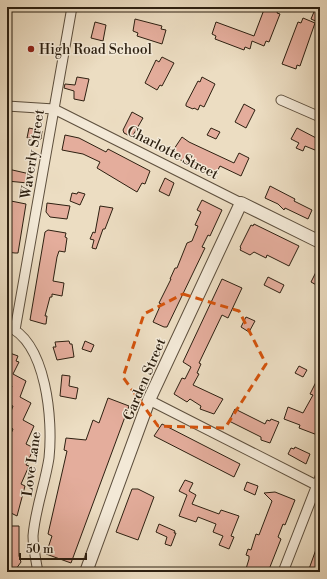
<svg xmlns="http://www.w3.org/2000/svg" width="327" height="579" font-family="'Libre Bodoni',serif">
<rect width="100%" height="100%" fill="#ecddc2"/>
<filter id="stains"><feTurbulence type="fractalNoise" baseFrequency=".005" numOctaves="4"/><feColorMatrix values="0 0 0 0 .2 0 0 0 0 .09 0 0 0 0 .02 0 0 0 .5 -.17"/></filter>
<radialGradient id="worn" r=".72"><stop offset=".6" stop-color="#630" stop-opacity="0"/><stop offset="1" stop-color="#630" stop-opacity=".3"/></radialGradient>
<path fill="#e4ad9c" stroke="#2d2011" d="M 265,7 L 279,7 L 277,13 L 280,14 L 269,42 L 266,41 L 264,46 L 252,41 L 250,49 L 245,47 L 244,50 L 215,39 L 216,36 L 212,34 L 216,22 L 254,36 Z
M 316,7 L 320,7 L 320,23 L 311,19 Z
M 303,18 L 315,23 L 300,66 L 297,65 L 296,69 L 282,64 L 298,22 L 301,23 Z
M 135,19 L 162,26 L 161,29 L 166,30 L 162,44 L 137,36 L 138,33 L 133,31 Z
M 95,22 L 106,25 L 103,41 L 91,38 Z
M 162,57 L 174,63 L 162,86 L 160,85 L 157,90 L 145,83 L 156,60 L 159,62 Z
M 77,77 L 89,79 L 84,101 L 74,99 L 74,91 L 64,88 L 65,84 L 75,85 Z
M 202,77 L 215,84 L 204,107 L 200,105 L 198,110 L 194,108 L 193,109 L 186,106 L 186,104 L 198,81 L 200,82 Z
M 244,104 L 255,110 L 246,128 L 235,122 Z
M 132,112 L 143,118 L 132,137 L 124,133 L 123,130 Z
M 29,128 L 42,131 L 41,139 L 27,138 Z
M 211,128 L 220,132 L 216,139 L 207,135 Z
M 297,128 L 320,140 L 320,152 L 305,146 L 303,151 L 296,148 L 299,143 L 291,139 Z
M 65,135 L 79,138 L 106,152 L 108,149 L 150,171 L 145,184 L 142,183 L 137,192 L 97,168 L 100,162 L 83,154 L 62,150 Z
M 182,137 L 189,142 L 234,163 L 239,153 L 249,158 L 241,176 L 220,166 L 214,177 L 173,156 L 174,153 L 172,152 Z
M 8,169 L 30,174 L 28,183 L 7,181 Z
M 165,178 L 174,183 L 169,196 L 159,191 Z
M 270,186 L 295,199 L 294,201 L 312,210 L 308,219 L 285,208 L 284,210 L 278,204 L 265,198 Z
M 78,192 L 85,194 L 80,205 L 70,201 L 72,193 L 77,194 Z
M 202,200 L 222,210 L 210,236 L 208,235 L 202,247 L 205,248 L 167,327 L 164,327 L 153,322 L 161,304 L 159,303 L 171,279 L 170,279 L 175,268 L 177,268 L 187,243 L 192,241 L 198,226 L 195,225 L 201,212 L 197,210 Z
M 11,201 L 26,204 L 18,253 L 15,253 L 7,252 Z
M 47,203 L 70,206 L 67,219 L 50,217 L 46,212 Z
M 100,206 L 113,208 L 105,229 L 103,229 L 96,249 L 92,248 L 94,240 L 90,239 L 93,232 L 95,233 Z
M 254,224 L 299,246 L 289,266 L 267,255 L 266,258 L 254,252 L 250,255 L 240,250 L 241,248 L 240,247 L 251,225 L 253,226 Z
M 48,230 L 66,233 L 65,237 L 67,238 L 65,252 L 59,251 L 57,257 L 53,281 L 64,283 L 62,296 L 52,294 L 52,297 L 50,297 L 45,316 L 47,316 L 46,324 L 44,324 L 30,320 L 45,232 Z
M 320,264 L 320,287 L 311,282 Z
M 268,277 L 284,285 L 280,293 L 264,285 Z
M 222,279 L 242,288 L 228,318 L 222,315 L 199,363 L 201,364 L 197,373 L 199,374 L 193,385 L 223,399 L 214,414 L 200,409 L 201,406 L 190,399 L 187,402 L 174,394 L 182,378 L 185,379 L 191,367 L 183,362 Z
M 246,317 L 255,321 L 249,332 L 241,327 Z
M 69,341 L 70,344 L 72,344 L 74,357 L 57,360 L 53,347 L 56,347 L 55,342 Z
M 85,341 L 94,345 L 91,352 L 82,349 Z
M 7,352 L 18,356 L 16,361 L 19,362 L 13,374 L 26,381 L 20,397 L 31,403 L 23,420 L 34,426 L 26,444 L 34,448 L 26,465 L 29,466 L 21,484 L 25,486 L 17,516 L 7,511 L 7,459 L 11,449 L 7,448 L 7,443 L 13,429 L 8,426 L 9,424 L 7,422 L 13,406 L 7,404 L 7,398 L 12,386 L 9,385 L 7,389 Z
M 299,366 L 307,370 L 303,377 L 295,373 Z
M 320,374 L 320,436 L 299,428 L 300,425 L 284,419 L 288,407 L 303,413 L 313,395 L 310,394 Z
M 62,375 L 70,376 L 69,386 L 78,388 L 76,399 L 60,396 Z
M 108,398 L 129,406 L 71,563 L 46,554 L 52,536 L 48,534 L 67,451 L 64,450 L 66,438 L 86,440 L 93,420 L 99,423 Z
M 235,409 L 265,424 L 267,420 L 270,421 L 271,419 L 279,422 L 270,443 L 261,440 L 261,437 L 229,421 Z
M 162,424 L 240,464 L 234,477 L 154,436 Z
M 295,447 L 310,454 L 306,464 L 288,454 L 291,448 L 294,449 Z
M 185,480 L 193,483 L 189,491 L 196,495 L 192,504 L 219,514 L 221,510 L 239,516 L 231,536 L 234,537 L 229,549 L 219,545 L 223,536 L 213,532 L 216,524 L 198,517 L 196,522 L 179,516 L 187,495 L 179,491 Z
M 247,482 L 258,486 L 255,495 L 244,490 Z
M 132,489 L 138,489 L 154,497 L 138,540 L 116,532 Z
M 275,492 L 295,500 L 285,525 L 283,524 L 278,537 L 281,539 L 268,572 L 245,572 L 249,559 L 249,556 L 246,555 L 248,549 L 251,550 L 256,534 L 259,535 L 272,501 L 264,493 Z
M 159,524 L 175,531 L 174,533 L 176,533 L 171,546 L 165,544 L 167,537 L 156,532 Z
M 8,526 L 19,526 L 19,556 L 21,562 L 16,569 L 7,566 Z
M 319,541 L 320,572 L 309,572 L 309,569 Z"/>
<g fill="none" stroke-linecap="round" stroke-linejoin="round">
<g stroke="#5d4f3d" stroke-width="11">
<path id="minor" d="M 281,100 L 320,117
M 7,106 L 54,109 L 241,203
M 7,326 C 47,342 53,421 49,458 C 45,484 35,510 33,536 C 33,547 36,561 38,572
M 15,330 L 72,7
M 149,400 L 320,487
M 283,572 L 320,477"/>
</g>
<g stroke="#5d4f3d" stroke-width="14">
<path id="tertiary" d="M 86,572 L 149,400 L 241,203 L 320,242"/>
</g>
<use href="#minor" stroke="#f3e9d7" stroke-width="9"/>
<use href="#tertiary" stroke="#f3e9d7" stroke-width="12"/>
</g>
<path fill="none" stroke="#d5530c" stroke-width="3" stroke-dasharray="8 5" stroke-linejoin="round" d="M 183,294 L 239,311 L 266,364 L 225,428 L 158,426 L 123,377 L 144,314 Z"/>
<circle fill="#8f2418" stroke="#f3e9d7" stroke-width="1.5" cx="31" cy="49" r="4"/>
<g text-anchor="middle" stroke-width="3" stroke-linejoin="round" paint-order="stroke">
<g font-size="14" fill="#2d2011" stroke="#f3e9d7" text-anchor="start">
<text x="39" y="54">High Road School</text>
</g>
<g font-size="14" fill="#2d2011" stroke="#f3e9d7">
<text transform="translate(173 152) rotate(27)" y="5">Charlotte Street</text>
<text transform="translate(32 154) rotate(-81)" y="5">Waverly Street</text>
<text transform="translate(144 379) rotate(-67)" y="5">Garden Street</text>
<text transform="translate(31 464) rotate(-82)" y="5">Love Lane</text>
</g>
</g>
<rect width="327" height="579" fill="none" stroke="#ecddc2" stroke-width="24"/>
<rect x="8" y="8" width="311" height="563" fill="none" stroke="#2d2011" stroke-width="2"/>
<rect x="12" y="12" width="303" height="555" fill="none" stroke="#2d2011"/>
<path d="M20 553v6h66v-6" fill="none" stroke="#2d2011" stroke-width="2"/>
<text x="26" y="553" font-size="12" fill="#2d2011" stroke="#f3e9d7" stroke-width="3" paint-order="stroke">50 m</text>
<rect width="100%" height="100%" filter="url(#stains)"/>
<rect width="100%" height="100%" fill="url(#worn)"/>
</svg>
